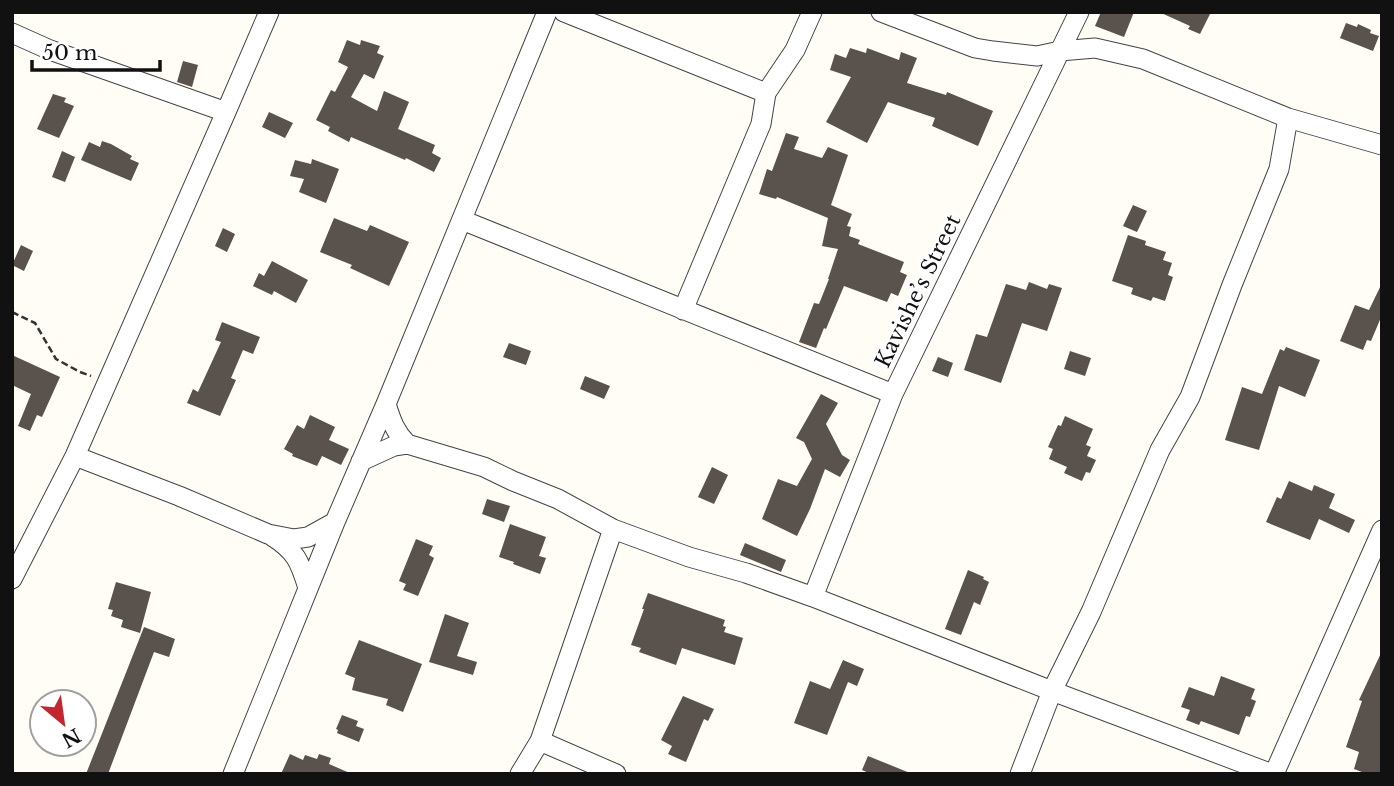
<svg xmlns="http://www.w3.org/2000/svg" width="1394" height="786" font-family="'Libre Baskerville',serif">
<rect width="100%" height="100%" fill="#fffdf5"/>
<path fill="#5a524d" d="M 1101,12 L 1134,12 L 1124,37 L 1095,26 Z
M 1159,12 L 1211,12 L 1200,34 L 1188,29 L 1190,26 Z
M 1346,23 L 1357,27 L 1358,24 L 1371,30 L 1370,33 L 1379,36 L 1373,51 L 1340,38 Z
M 347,40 L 360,45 L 361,40 L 380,46 L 377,53 L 384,56 L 374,79 L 364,74 L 351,97 L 377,111 L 384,91 L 409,102 L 398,129 L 435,145 L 432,153 L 441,158 L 434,172 L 406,158 L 405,160 L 351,137 L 349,142 L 328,131 L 330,127 L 316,120 L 331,90 L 335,92 L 348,67 L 338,62 Z
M 850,48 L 866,53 L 867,48 L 899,60 L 901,52 L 917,58 L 907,83 L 946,95 L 947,92 L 993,111 L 978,146 L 932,126 L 935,118 L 888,102 L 867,143 L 826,122 L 851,77 L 830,70 L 835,54 L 846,58 Z
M 183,61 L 198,65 L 192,87 L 177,82 Z
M 53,94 L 66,98 L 64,102 L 74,106 L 59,138 L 37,129 Z
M 269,112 L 293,123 L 285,138 L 262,127 Z
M 786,133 L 799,137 L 794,149 L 822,158 L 828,147 L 848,155 L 831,205 L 852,214 L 847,226 L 851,227 L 849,236 L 860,240 L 858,244 L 904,262 L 900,272 L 907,275 L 898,296 L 891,293 L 887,302 L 844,286 L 826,329 L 824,328 L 816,348 L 799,342 L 814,303 L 819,304 L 829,279 L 828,279 L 838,249 L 822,246 L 828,218 L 777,197 L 776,199 L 759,194 L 767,169 L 772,171 Z
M 102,141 L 111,144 L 132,156 L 130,159 L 139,163 L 131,181 L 81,160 L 89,142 L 100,147 Z
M 62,151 L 75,157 L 65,182 L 52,177 Z
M 312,159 L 339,169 L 326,203 L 299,192 L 304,179 L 290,176 L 295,160 L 311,164 Z
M 1133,205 L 1147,211 L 1137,232 L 1123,226 Z
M 334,218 L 367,231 L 370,225 L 409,242 L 389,286 L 350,268 L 352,265 L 320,252 Z
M 223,228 L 235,234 L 227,252 L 215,246 Z
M 1128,235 L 1146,241 L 1145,245 L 1166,252 L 1163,260 L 1172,263 L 1168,275 L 1173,277 L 1165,301 L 1153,297 L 1151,301 L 1131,294 L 1133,288 L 1112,281 Z
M 21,245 L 33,251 L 24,271 L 12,265 Z
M 272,261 L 308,280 L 296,303 L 274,291 L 272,295 L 253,286 L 259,273 L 264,276 Z
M 1029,282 L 1047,289 L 1049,284 L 1062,288 L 1047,331 L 1022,323 L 1001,383 L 964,370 L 976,334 L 987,337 L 1006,284 L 1026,290 Z
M 1382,283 L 1382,315 L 1371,341 L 1367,340 L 1363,350 L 1340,341 L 1355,305 L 1369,310 Z
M 222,322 L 260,337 L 253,354 L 243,350 L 231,378 L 236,380 L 220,416 L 187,403 L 193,389 L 198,392 L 221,342 L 215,340 Z
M 509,343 L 531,351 L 526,365 L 503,357 Z
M 1286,347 L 1320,360 L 1305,397 L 1279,386 L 1259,450 L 1225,440 L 1242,387 L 1262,394 L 1280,349 L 1284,351 Z
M 1070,351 L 1091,358 L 1085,376 L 1064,369 Z
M 12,355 L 60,377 L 42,417 L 37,415 L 30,431 L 18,426 L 31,394 L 12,385 Z
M 938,357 L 953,363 L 948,377 L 932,371 Z
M 585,376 L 610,386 L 604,399 L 580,389 Z
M 821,394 L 838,403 L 826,424 L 842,455 L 850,460 L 840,477 L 825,469 L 810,509 L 797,536 L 762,519 L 778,479 L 797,486 L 812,459 L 804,442 L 796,438 Z
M 310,415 L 335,427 L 329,440 L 349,449 L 341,465 L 322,456 L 317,466 L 292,456 L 293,454 L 284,449 L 297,425 L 304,429 Z
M 1065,416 L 1093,429 L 1086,445 L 1091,447 L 1087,456 L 1096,460 L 1090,473 L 1086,472 L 1082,481 L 1064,473 L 1067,467 L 1049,459 L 1053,449 L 1048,447 L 1058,425 L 1061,426 Z
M 712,467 L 728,475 L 714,504 L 698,497 Z
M 1289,481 L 1312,491 L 1314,485 L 1335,494 L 1329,508 L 1355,520 L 1349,533 L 1319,519 L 1310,540 L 1266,522 L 1277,497 L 1281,499 Z
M 487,499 L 510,506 L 504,522 L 482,514 Z
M 510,524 L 546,537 L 539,556 L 546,558 L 540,574 L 513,564 L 514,562 L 499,557 Z
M 416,539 L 433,546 L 429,555 L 434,558 L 418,596 L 403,590 L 406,584 L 399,581 Z
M 745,543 L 786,560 L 781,572 L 740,555 Z
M 968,570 L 984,577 L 983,579 L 989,582 L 980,605 L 974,602 L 961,635 L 945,629 Z
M 116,582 L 151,592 L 140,633 L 121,627 L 123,620 L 111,616 L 113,610 L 108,609 Z
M 648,593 L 725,620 L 723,626 L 726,627 L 724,632 L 743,638 L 735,665 L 682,648 L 676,665 L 639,652 L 641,648 L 631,645 L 644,609 L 642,609 Z
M 445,614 L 469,623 L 457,656 L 477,662 L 473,675 L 429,662 Z
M 144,627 L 175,639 L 169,657 L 154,652 L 108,774 L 86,774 Z
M 359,640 L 422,664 L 403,712 L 386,705 L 388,699 L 352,690 L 355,678 L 345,674 Z
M 1382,651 L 1382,774 L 1367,774 L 1354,769 L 1359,752 L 1346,747 L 1362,701 L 1359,700 Z
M 843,660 L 864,669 L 857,686 L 848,682 L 827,735 L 794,723 L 810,681 L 830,689 Z
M 1221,676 L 1255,689 L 1251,699 L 1256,701 L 1250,717 L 1246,716 L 1239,735 L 1201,721 L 1199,725 L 1186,720 L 1190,710 L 1181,707 L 1189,687 L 1214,696 Z
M 683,696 L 714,709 L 708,721 L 704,719 L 686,762 L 668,754 L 672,746 L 661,740 Z
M 342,715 L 358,721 L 356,726 L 364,729 L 359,742 L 337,733 L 338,730 L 336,729 Z
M 290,754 L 303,760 L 305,755 L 317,759 L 319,754 L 331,758 L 329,764 L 352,774 L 281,774 Z
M 868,756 L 910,773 L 910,774 L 871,774 L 862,770 Z"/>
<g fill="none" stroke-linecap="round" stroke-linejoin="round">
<g stroke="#444" stroke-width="21">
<path id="minor" d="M 564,12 L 766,93 L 795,50 L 812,12
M 881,12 L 975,48 L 993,51 L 1037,56 L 1060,51 L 1095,48 L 1143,59 L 1288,118 L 1382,145
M 12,33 L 50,50 L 226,112
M 462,220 L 893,394
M 683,310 L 761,124 L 766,93
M 386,404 C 391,420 395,432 407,444 L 484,467 L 513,481 L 558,499 L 613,529 L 689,557 L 746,573 L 813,597 L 1052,691 L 1272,774
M 75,456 L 179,496 L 268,534 L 294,539 L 308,537 L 335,522
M 361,461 L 394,446 L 407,444
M 272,536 C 296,551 300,562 308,588
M 12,579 L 75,456 L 226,112 L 269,12
M 813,597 L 893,394 L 1079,12
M 540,741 L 616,774
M 233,774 L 335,522 L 386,404 L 547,12
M 520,774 L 540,741 L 613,529
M 1020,774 L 1052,691 L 1091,612 L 1160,450 L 1190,397 L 1232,285 L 1279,169 L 1288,118
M 1274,774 L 1382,530"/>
</g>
<path stroke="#333" stroke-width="2.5" stroke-dasharray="7 3.5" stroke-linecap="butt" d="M 12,312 L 35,323 L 56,359 L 80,372 L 91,376"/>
<use href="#minor" stroke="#fff" stroke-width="19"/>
</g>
<g text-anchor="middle" stroke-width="7" stroke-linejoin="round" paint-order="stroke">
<g font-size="21" fill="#111" stroke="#fff">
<text transform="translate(918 291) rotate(-64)" y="7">Kavishe’s Street</text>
</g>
</g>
<rect width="1394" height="786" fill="none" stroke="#111111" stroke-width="28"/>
<g transform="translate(63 723) rotate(151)"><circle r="33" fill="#ffffff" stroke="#a0a0a0" stroke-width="2"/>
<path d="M0-5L12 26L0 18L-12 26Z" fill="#c4262e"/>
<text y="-10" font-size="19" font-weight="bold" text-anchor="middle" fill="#111111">N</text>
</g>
<path d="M32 60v10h128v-10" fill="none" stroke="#111111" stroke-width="3.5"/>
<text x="42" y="60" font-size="21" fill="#111111" stroke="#ffffff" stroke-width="5" paint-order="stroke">50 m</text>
</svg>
